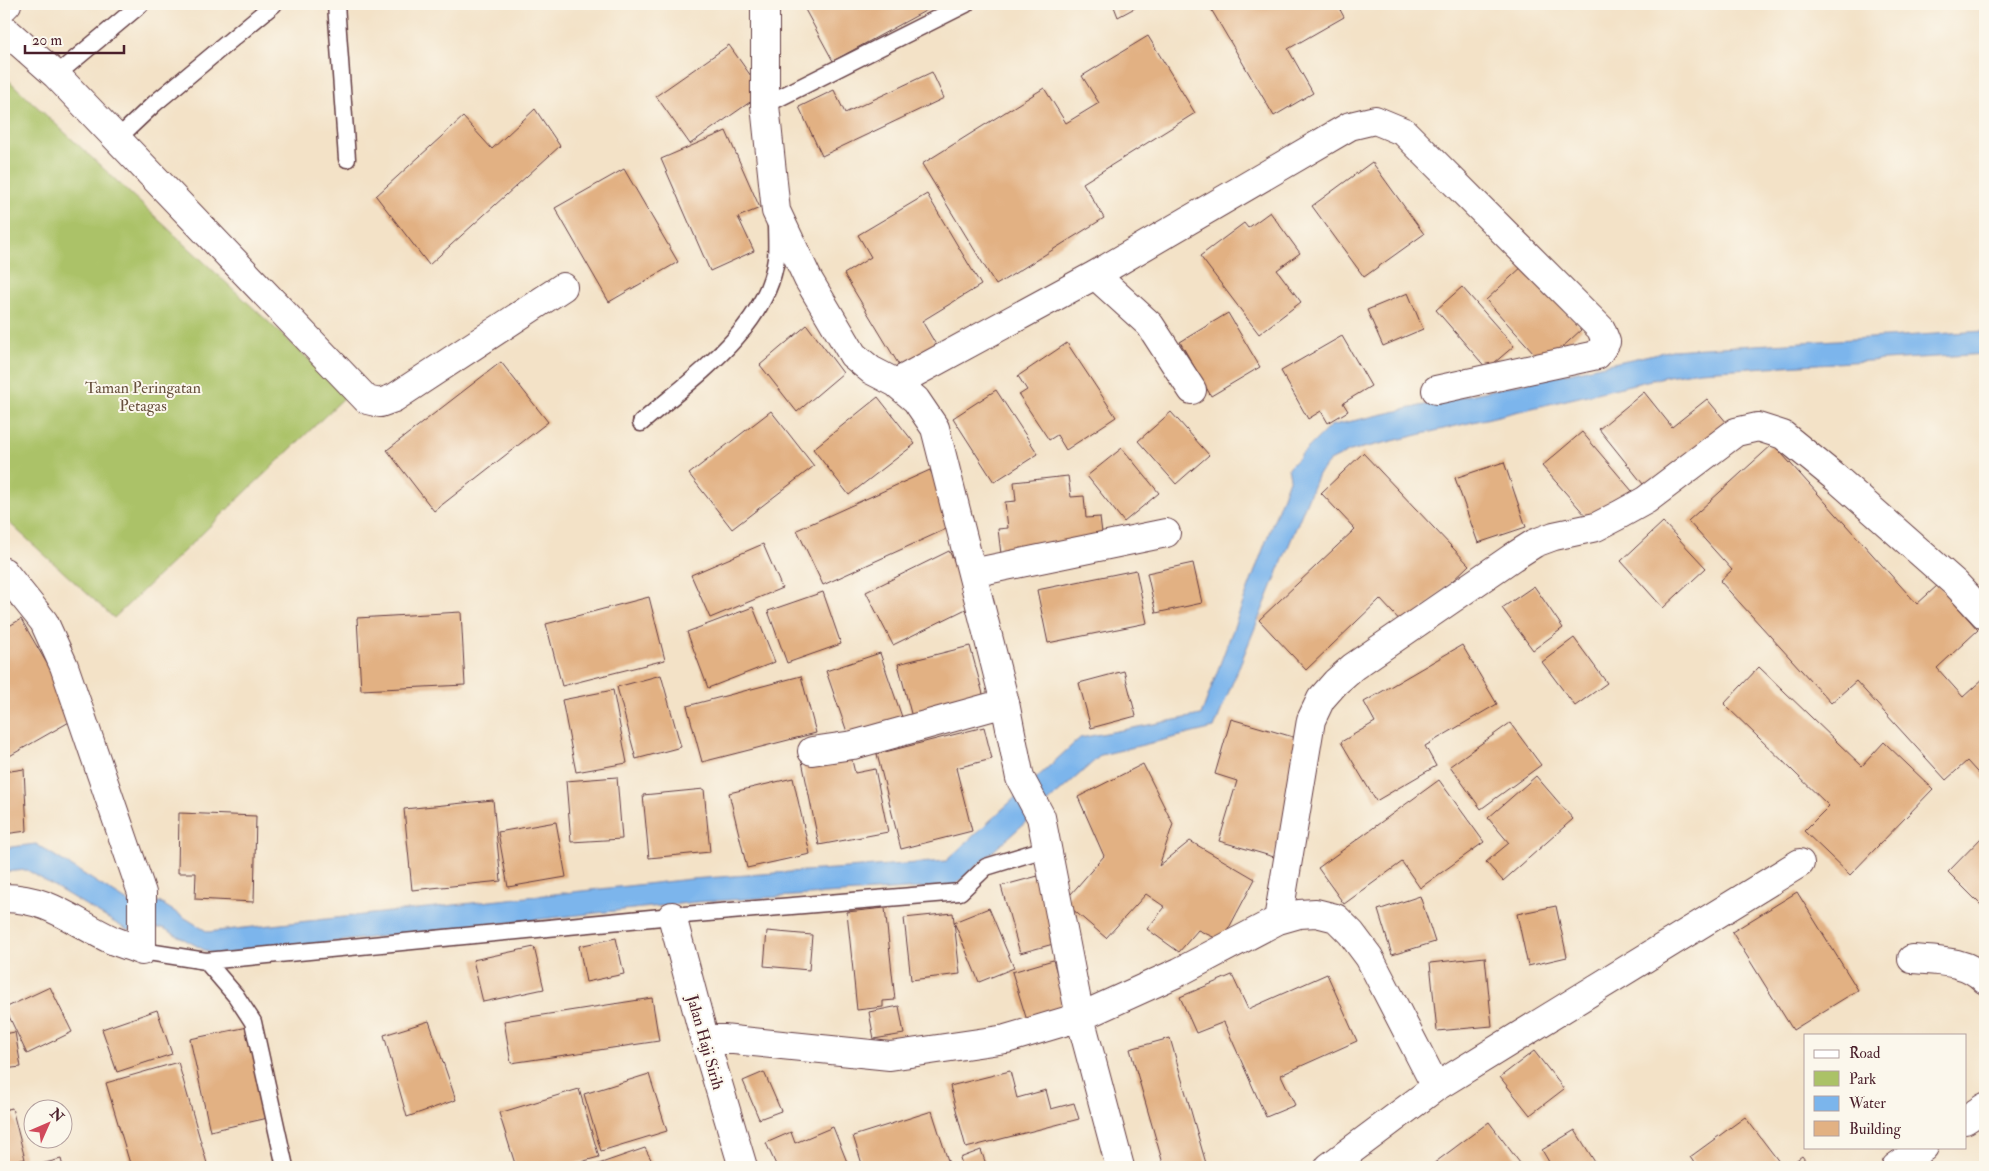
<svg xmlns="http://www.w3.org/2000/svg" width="1989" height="1171" font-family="'IM FELL Double Pica',serif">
<rect width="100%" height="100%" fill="#fbf7ec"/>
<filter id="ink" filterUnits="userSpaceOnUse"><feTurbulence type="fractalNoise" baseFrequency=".02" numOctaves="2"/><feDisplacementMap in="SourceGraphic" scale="10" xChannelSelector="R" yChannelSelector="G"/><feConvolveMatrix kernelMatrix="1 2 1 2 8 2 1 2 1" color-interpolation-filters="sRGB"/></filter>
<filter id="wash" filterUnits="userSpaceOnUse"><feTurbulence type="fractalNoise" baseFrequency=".0096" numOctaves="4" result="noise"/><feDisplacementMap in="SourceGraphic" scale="20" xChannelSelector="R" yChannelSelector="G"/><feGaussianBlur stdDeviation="1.12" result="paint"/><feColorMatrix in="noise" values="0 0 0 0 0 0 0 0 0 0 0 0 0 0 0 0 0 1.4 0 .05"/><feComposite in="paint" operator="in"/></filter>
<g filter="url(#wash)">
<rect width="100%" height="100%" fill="#f3e2c7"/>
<path fill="#abc267" stroke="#7a7049" d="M 4,76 L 347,395 L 114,618 L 4,518 Z"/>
<path fill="#7bb5ec" stroke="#626a8c" d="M 1985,331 L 1985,354 L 1700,371 L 1668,376 L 1350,451 L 1330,461 L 1318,474 L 1214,728 L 1101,755 L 954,886 L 697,902 L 214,955 L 163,928 L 127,930 L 27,870 L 4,872 L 4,848 L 36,844 L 131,904 L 159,902 L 208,932 L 691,879 L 946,861 L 1080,738 L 1201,715 L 1290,477 L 1288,468 L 1330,426 L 1672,350 Z"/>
<g id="blocks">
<path fill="#e2b183" d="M 802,4 L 938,4 L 833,61 Z
M 1113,4 L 1142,4 L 1118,17 Z
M 1208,4 L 1337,4 L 1344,17 L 1288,49 L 1313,93 L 1274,116 Z
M 1148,36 L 1195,113 L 1083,183 L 1104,218 L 996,285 L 922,164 L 1044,88 L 1066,123 L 1099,103 L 1082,76 Z
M 729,45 L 763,93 L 690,144 L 656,96 Z
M 932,72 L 944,98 L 822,156 L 799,107 L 834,90 L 845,113 Z
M 535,109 L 560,146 L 429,265 L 376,196 L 463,117 L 492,149 Z
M 726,131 L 760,208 L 738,217 L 754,251 L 710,271 L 661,159 Z
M 1372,162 L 1424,234 L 1364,277 L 1312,206 Z
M 624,169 L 678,262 L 609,302 L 555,208 Z
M 927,194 L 981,285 L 922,321 L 938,348 L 902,370 L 844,274 L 871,257 L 858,235 Z
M 1270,212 L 1300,253 L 1277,270 L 1301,302 L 1259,334 L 1200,256 L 1244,223 L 1248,228 Z
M 1524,265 L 1582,329 L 1544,364 L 1486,300 Z
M 1462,287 L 1514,346 L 1487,369 L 1436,310 Z
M 1408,293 L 1423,329 L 1383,346 L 1367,310 Z
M 1228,313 L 1260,367 L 1211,396 L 1180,342 Z
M 807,325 L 843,373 L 797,412 L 760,365 Z
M 1342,336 L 1371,386 L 1343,403 L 1348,411 L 1328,423 L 1321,411 L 1308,419 L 1281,371 Z
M 1067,343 L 1116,417 L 1066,450 L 1057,435 L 1049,440 L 1019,395 L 1027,390 L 1018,376 Z
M 501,362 L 548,422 L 434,511 L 387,450 Z
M 996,390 L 1038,454 L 994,482 L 953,418 Z
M 1644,392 L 1672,427 L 1707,399 L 1732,429 L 1651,494 L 1599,429 Z
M 878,397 L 915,444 L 849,495 L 813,449 Z
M 771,411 L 814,466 L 732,529 L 689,474 Z
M 1171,412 L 1209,455 L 1176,484 L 1138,441 Z
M 1582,432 L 1632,491 L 1593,524 L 1542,466 Z
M 1773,444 L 1917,604 L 1938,585 L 1978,630 L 1937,668 L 1963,697 L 1985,677 L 1985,781 L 1967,761 L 1946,780 L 1856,681 L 1831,703 L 1720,581 L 1732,570 L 1688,521 Z
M 1122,448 L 1159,493 L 1124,522 L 1087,476 Z
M 1363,453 L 1469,565 L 1405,626 L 1380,599 L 1306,670 L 1259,620 L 1355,529 L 1321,493 Z
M 1504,462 L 1526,527 L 1478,543 L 1455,478 Z
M 930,470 L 955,525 L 823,585 L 797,530 Z
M 1068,476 L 1071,497 L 1084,496 L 1086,518 L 1100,517 L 1103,541 L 1001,554 L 998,529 L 1008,528 L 1005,502 L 1016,501 L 1014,482 Z
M 1663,522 L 1706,568 L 1663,608 L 1621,561 Z
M 763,544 L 782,588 L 710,618 L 691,575 Z
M 949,551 L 976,604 L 893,645 L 866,592 Z
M 1193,563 L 1202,603 L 1156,613 L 1147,573 Z
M 1136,570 L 1147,623 L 1048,643 L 1037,590 Z
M 1534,586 L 1563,628 L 1533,650 L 1502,608 Z
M 823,592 L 841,644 L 787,663 L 768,611 Z
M 649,597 L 665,660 L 562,686 L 546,624 Z
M 753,607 L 775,662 L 708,688 L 687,632 Z
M 461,612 L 465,685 L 361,690 L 357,618 Z
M 21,619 L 78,717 L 6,758 L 4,755 L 4,629 Z
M 1574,638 L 1607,683 L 1575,706 L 1542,662 Z
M 1462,645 L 1497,704 L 1425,746 L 1436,766 L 1376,801 L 1341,742 L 1375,722 L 1364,702 Z
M 970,646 L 986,705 L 914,725 L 898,664 Z
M 880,653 L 902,717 L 848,735 L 826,671 Z
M 1759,667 L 1862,766 L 1884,742 L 1933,789 L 1850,875 L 1804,831 L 1829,806 L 1724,704 Z
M 1124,671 L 1136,716 L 1091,728 L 1079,683 Z
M 661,675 L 681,747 L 636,759 L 617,687 Z
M 801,676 L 816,733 L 702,762 L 687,706 Z
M 613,690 L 627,763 L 576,772 L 562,700 Z
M 1231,719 L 1307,741 L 1274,857 L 1219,841 L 1237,781 L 1215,774 Z
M 1510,723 L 1541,765 L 1481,809 L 1450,766 Z
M 984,727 L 992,759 L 956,768 L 972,831 L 901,849 L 877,754 Z
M 850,752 L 855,773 L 875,769 L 888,832 L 819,845 L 802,761 Z
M 1143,764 L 1173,824 L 1159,866 L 1190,841 L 1255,879 L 1222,941 L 1198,930 L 1179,952 L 1147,929 L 1165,907 L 1146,894 L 1106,938 L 1064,902 L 1104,856 L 1078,797 Z
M 24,769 L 27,831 L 4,834 L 4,772 Z
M 1536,776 L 1573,819 L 1503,881 L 1486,862 L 1509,843 L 1488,818 Z
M 617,777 L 622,839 L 571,842 L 566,781 Z
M 793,778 L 810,854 L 747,868 L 729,793 Z
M 1439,780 L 1484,842 L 1420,888 L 1402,862 L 1344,904 L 1318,868 Z
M 704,789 L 710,852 L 649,858 L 643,795 Z
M 493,800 L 501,881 L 412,890 L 404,809 Z
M 179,813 L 256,816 L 254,902 L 195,899 L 196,873 L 178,873 Z
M 556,822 L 566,877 L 508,887 L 498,832 Z
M 1985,834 L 1985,909 L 1948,872 Z
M 1038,876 L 1057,943 L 1020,953 L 1001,886 Z
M 1797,892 L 1858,990 L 1793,1030 L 1732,932 Z
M 1420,896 L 1435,942 L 1392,955 L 1378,910 Z
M 1556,906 L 1567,957 L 1528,966 L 1517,914 Z
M 885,908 L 895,1000 L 883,1001 L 883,1007 L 857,1010 L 847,912 Z
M 989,908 L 1014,968 L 979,982 L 954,922 Z
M 953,913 L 960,974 L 911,980 L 904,918 Z
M 767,931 L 812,935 L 809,970 L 764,966 Z
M 616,938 L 624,974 L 586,982 L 579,946 Z
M 534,947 L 544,989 L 483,1002 L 473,960 Z
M 1485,957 L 1492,1026 L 1437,1031 L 1430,963 Z
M 1053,960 L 1069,1015 L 1029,1027 L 1012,972 Z
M 1327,974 L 1357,1041 L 1281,1075 L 1295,1105 L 1266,1117 L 1224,1022 L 1196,1033 L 1180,997 L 1232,975 L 1248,1009 Z
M 50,987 L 72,1032 L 27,1054 L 5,1008 Z
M 652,998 L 659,1041 L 511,1063 L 504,1021 Z
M 899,1006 L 904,1034 L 874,1039 L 869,1012 Z
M 157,1010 L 172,1054 L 117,1072 L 102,1029 Z
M 429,1021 L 456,1100 L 407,1117 L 384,1035 Z
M 248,1027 L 268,1118 L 210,1131 L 190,1039 Z
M 15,1032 L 21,1067 L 4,1069 L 4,1034 Z
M 1170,1038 L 1207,1167 L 1164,1167 L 1130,1049 Z
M 1534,1051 L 1564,1089 L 1530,1115 L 1500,1077 Z
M 178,1062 L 208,1167 L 131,1167 L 106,1083 Z
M 1010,1071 L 1017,1098 L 1046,1090 L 1051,1109 L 1074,1103 L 1079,1119 L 966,1148 L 950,1086 Z
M 764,1072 L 781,1111 L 759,1119 L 743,1081 Z
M 649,1074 L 667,1131 L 601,1151 L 584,1094 Z
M 579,1089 L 599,1157 L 562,1167 L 516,1167 L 499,1113 Z
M 12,1108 L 25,1159 L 4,1164 L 4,1110 Z
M 932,1111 L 950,1167 L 863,1167 L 853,1136 Z
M 1745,1117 L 1783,1167 L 1697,1167 L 1690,1157 Z
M 1489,1122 L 1523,1167 L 1429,1167 Z
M 833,1127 L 849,1167 L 777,1167 L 766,1143 L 791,1132 L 795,1143 Z
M 1575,1130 L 1598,1167 L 1552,1167 L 1542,1150 Z
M 645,1148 L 655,1167 L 590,1167 Z
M 981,1150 L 987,1167 L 963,1167 L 960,1158 Z
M 1802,1156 L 1810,1167 L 1787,1167 Z
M 61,1159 L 63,1167 L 29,1167 Z"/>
</g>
</g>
<g filter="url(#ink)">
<use href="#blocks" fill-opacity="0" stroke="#633c42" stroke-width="1"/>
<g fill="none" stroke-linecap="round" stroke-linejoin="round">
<g stroke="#633c42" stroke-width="19">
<path id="service" d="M 336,4 L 347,159
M 56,75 L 141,4
M 765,105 L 966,4
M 117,139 L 154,104 L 274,4
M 641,423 C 690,380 767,329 776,259 C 777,247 776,234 776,221
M 142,951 L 206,961 L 672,916 L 960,892 L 986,867 L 1048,848
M 206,961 L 236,996 L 253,1022 L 285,1167"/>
</g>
<g stroke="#633c42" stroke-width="30">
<path id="minor" d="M 765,4 L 765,105 L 776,211 L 808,279 L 853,355 L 871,370 L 896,383 L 916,400 L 935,428 L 1005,703 L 1020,778 L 1041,817 L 1080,1017 L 1120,1167
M 4,7 L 7,4
M 4,29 L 56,75 L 367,400 L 380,403 L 394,398 L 563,287
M 1095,275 L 1150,325 L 1192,390
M 896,383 L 1095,275 L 1350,126 L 1375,120 L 1404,132 L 1601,329 L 1606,342 L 1597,355 L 1436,390
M 4,572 L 44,622 L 64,666 L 142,893 L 142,951 C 132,947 122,944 112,940 C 73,922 49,898 4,898
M 972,573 L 1166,533
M 812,751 L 853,745 L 1005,703
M 672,916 L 704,1037 L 743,1167
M 1278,920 L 1311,720 L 1321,699 L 1336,682 L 1353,667 L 1513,557 L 1535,543 L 1554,536 L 1596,527 L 1619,515 L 1646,500 L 1736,432 L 1758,427 L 1783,435 L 1836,478 L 1956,584 L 1985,615
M 1912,959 C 1937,961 1967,960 1985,980
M 704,1037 L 890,1056 L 1006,1039 L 1080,1017 L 1179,972 L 1278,920 L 1299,914 L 1316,913 L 1336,918 L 1351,933 L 1369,957 L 1436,1087 L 1329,1167
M 1436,1087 L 1800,863
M 1965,1120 L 1985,1107
M 1896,1167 L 1924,1147"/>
</g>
<use href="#service" stroke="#fff" stroke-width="16"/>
<use href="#minor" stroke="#fff" stroke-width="28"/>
</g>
</g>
<g text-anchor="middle" stroke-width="4" stroke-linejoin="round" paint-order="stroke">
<g font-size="16" fill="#67503d" stroke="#fbf7ec">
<text x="143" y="393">Taman Peringatan<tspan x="143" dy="18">Petagas</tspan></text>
</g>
<g font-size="16" fill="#4a1f2b" stroke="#fbf7ec">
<text transform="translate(706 1042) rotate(74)" y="6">Jalan Haji Sirih</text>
</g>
</g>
<rect width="1989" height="1171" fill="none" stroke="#fbf7ec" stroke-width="20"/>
<rect x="1804" y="1034" width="162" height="115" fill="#fbf7ec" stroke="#b4a19f"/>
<rect x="1814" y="1050" width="25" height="8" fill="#ffffff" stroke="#b4a19f"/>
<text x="1849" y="1058" font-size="15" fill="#4a1f2b">Road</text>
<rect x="1814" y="1071" width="25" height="15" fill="#abc267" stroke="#b4a19f"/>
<text x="1849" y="1084" font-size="15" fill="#4a1f2b">Park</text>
<rect x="1814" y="1096" width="25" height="15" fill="#7bb5ec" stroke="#b4a19f"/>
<text x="1849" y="1108" font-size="15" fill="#4a1f2b">Water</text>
<rect x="1814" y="1121" width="25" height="15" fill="#e2b183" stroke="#b4a19f"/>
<text x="1849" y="1134" font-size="15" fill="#4a1f2b">Building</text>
<g transform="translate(48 1124) rotate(45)"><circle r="24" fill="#fbf7ec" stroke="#b4a19f"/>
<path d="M0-4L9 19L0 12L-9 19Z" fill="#d1495b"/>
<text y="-8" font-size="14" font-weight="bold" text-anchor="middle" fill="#4a1f2b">N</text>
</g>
<path d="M25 45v8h99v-8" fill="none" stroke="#4a1f2b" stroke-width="2.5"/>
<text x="32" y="45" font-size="15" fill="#4a1f2b" stroke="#fbf7ec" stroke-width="4" paint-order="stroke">20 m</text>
</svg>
